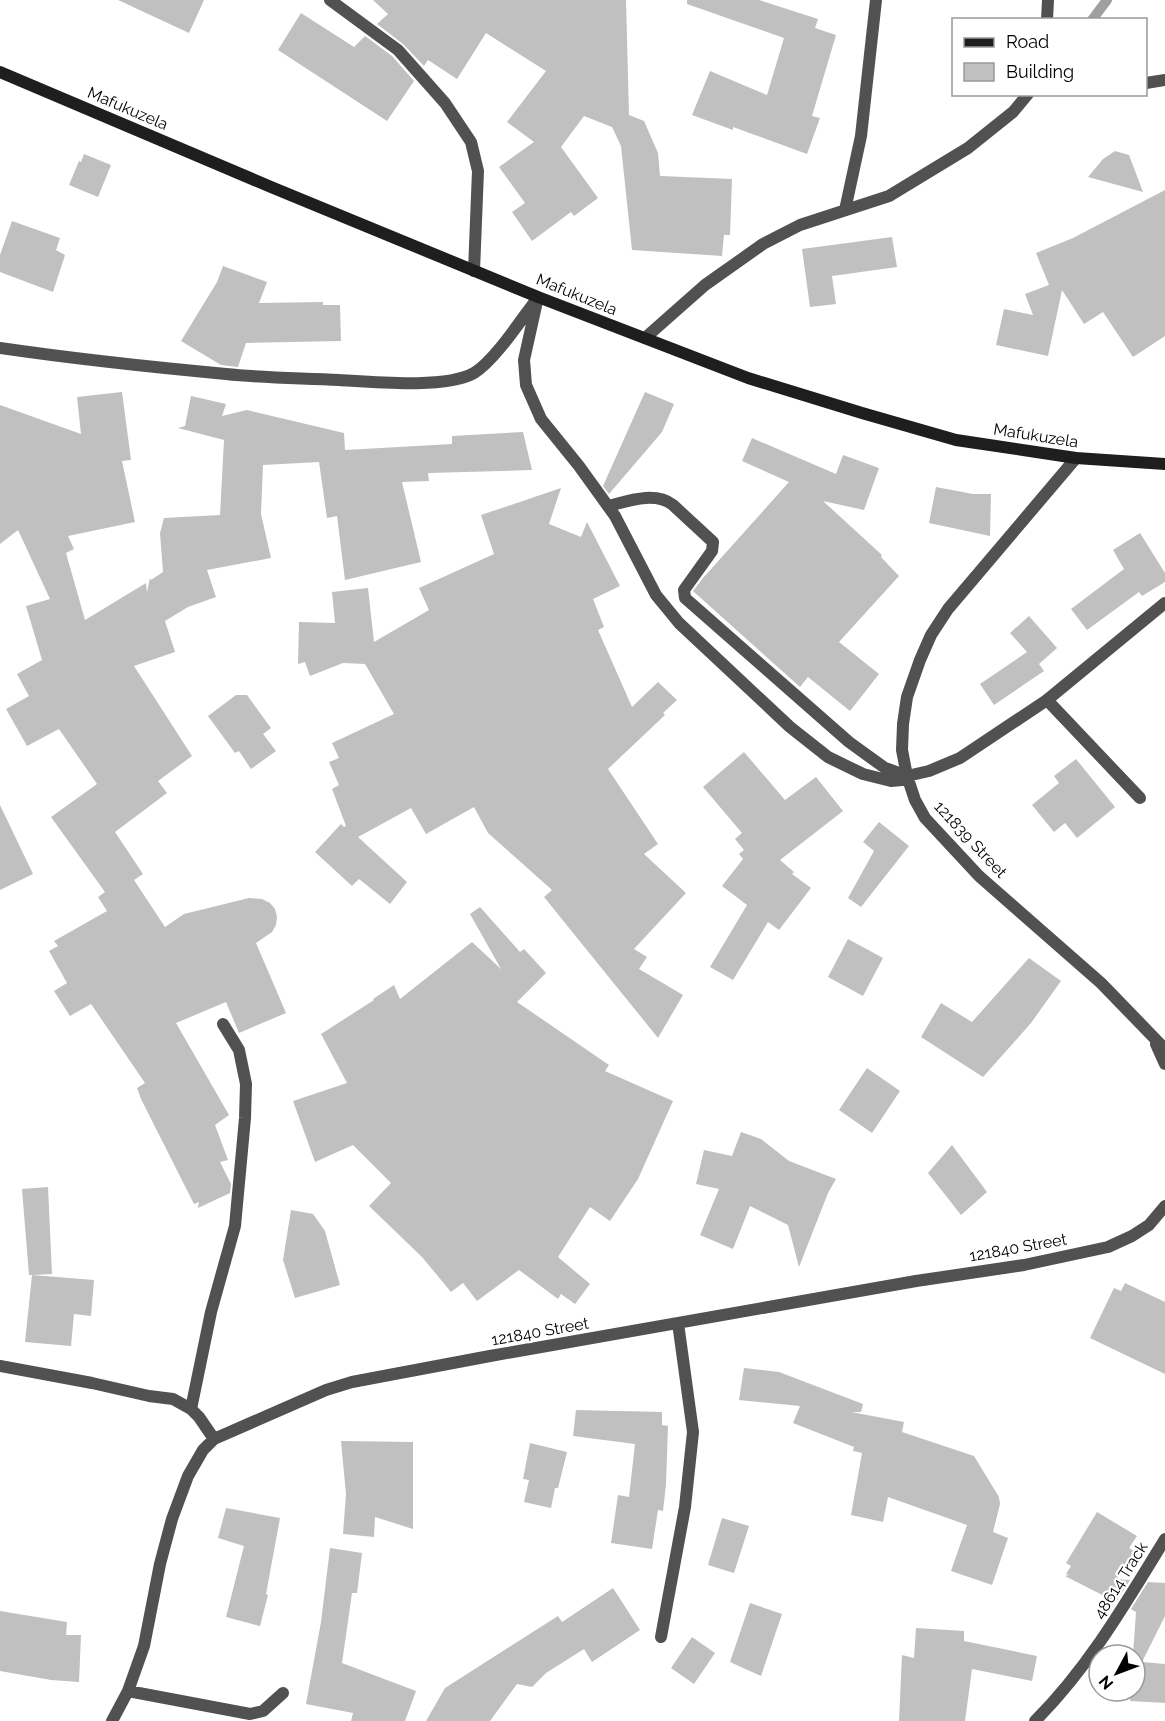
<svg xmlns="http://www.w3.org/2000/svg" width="1165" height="1721" font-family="Raleway,sans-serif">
<rect width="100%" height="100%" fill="#fff"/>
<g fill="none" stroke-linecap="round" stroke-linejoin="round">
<path stroke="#9f9f9f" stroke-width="10" d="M 1092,20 L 1107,0"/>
</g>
<path fill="#c0c0c0" d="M 118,0 L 204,0 L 189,33 Z
M 373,0 L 626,0 L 629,115 L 644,121 L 658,153 L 660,176 L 732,179 L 730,235 L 724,235 L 722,256 L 632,250 L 621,146 L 612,127 L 584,116 L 561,147 L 598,198 L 574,216 L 571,212 L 532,241 L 512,212 L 525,203 L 499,167 L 534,142 L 507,122 L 546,71 L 486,33 L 457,79 L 428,60 L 424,66 L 403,44 L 377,24 L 388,14 Z
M 687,0 L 759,0 L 818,19 L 815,28 L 836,35 L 812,116 L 820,118 L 807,154 L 733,127 L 733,130 L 692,115 L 710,71 L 767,95 L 784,38 L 687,4 Z
M 301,13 L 354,47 L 365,36 L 392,56 L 414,81 L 387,121 L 278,50 Z
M 1115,151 L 1129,155 L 1143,192 L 1088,177 L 1103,159 Z
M 84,154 L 111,165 L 98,197 L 69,185 L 79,161 L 81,162 Z
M 1165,190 L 1165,336 L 1133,357 L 1103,312 L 1084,324 L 1062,290 L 1048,356 L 996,345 L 1004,309 L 1033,315 L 1025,294 L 1049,285 L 1036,253 L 1073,238 Z
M 12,221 L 60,238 L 56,250 L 65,255 L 53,292 L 0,272 L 0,255 Z
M 892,237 L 897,267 L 832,276 L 836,304 L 810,307 L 802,249 Z
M 223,266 L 267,282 L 259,303 L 323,302 L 323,305 L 340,305 L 341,341 L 246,343 L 238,367 L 221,365 L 181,341 L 217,282 Z
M 122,392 L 131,460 L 122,461 L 135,522 L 68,536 L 74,549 L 66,553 L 85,620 L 146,583 L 147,592 L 150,578 L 151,580 L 163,572 L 160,533 L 164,518 L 220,515 L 224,440 L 178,428 L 185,426 L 191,396 L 226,404 L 222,416 L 247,410 L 344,433 L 345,450 L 452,444 L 452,436 L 523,432 L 532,470 L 428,473 L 429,481 L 402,482 L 421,562 L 345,580 L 337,516 L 327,518 L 319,462 L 263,465 L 261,514 L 271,558 L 207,570 L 216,597 L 188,607 L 165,621 L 175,652 L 134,666 L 192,756 L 158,781 L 167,793 L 115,832 L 143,874 L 134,880 L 165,927 L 184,914 L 249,898 L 262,899 L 270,903 L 275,909 L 277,917 L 276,925 L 272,932 L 256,943 L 286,1013 L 239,1033 L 226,1002 L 176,1023 L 229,1115 L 215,1125 L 228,1160 L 220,1162 L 231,1184 L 230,1193 L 198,1208 L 199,1202 L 194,1204 L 141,1099 L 137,1088 L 145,1083 L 91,1004 L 70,1016 L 54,991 L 67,983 L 49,951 L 58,946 L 54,941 L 107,911 L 98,897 L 105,892 L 51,817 L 97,784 L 59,729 L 27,746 L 6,709 L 29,696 L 17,674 L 42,660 L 26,606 L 50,599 L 18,530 L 0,544 L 0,405 L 81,434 L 77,397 Z
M 645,392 L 674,404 L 662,432 L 609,494 L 603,486 Z
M 752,438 L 836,474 L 843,455 L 879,468 L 864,510 L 823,501 L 882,555 L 881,557 L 899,576 L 839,642 L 879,674 L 850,711 L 808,677 L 800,687 L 693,591 L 703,578 L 789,482 L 742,461 Z
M 936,487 L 973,494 L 991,494 L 990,536 L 929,523 Z
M 561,488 L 549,524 L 581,537 L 587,522 L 620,586 L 593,599 L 604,627 L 598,630 L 632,707 L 658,682 L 677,700 L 663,713 L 665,715 L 608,769 L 658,844 L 644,854 L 686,893 L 634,949 L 647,957 L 639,969 L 683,995 L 658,1038 L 544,897 L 552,890 L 488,833 L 474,807 L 426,834 L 411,808 L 358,837 L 407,882 L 390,904 L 359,879 L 352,886 L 315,852 L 341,824 L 344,827 L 346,826 L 332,789 L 339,785 L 329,762 L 339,758 L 332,743 L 394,714 L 365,664 L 343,663 L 310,676 L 305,662 L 298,664 L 299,622 L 335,623 L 332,592 L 368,588 L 374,642 L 429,610 L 419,588 L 494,554 L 481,515 Z
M 1140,533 L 1165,573 L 1165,582 L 1142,596 L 1139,592 L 1087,630 L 1071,609 L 1124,569 L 1113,550 Z
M 1029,616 L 1057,648 L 1039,664 L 1044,671 L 994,705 L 980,684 L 1027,652 L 1010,633 Z
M 236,695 L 247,695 L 271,728 L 263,734 L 276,751 L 251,769 L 239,751 L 235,753 L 208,716 Z
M 744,752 L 785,800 L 816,777 L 843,811 L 780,860 L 794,872 L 792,874 L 811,888 L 779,930 L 768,922 L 733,980 L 710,967 L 747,905 L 722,886 L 743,859 L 739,854 L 744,850 L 735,839 L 742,833 L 703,787 Z
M 1076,759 L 1115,807 L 1077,838 L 1065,823 L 1054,832 L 1032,805 L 1059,783 L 1054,776 Z
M 0,805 L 33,874 L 0,890 Z
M 879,822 L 909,846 L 861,907 L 848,898 L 874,851 L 863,842 Z
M 480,907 L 520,952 L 524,949 L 546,973 L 517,1002 L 609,1065 L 605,1071 L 673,1101 L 638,1179 L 610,1221 L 590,1207 L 558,1257 L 590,1284 L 575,1304 L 561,1294 L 558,1299 L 519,1270 L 477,1301 L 463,1283 L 451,1292 L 422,1257 L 369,1206 L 391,1183 L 353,1145 L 315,1162 L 293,1101 L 347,1083 L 321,1034 L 374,1000 L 373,999 L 394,985 L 400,999 L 472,942 L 501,969 L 470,914 Z
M 848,939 L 883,958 L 863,996 L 828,977 Z
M 1029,958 L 1061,981 L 1031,1023 L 983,1077 L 921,1037 L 941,1003 L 972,1022 Z
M 867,1068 L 900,1091 L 872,1133 L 839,1110 Z
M 741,1132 L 761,1139 L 789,1161 L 836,1179 L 828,1193 L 799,1267 L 788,1225 L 750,1206 L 733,1249 L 700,1235 L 719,1189 L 696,1184 L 704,1150 L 732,1156 Z
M 952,1145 L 987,1192 L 961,1215 L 928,1173 Z
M 48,1187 L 52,1274 L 32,1275 L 94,1280 L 91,1316 L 74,1314 L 71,1346 L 25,1342 L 32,1275 L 29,1275 L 22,1189 Z
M 291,1210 L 313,1214 L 325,1231 L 340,1285 L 295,1298 L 283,1260 Z
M 1125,1283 L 1165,1302 L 1165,1374 L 1090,1338 L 1114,1288 L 1121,1291 Z
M 744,1368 L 779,1372 L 863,1404 L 861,1412 L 851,1412 L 904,1422 L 902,1432 L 974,1456 L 999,1497 L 1000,1504 L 993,1532 L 1008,1538 L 992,1585 L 951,1571 L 967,1525 L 888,1497 L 883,1522 L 851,1515 L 862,1453 L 853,1451 L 854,1447 L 793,1423 L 800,1406 L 739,1400 Z
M 576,1410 L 662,1412 L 662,1425 L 668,1426 L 666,1484 L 663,1511 L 658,1510 L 652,1549 L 611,1543 L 618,1495 L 629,1497 L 635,1444 L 573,1436 Z
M 341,1441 L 413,1442 L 413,1529 L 375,1517 L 374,1537 L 343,1534 L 346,1494 Z
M 530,1443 L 567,1452 L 558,1488 L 555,1488 L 551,1508 L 524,1502 L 529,1480 L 523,1479 Z
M 226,1508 L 280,1518 L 266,1594 L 268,1595 L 260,1626 L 226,1617 L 244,1546 L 218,1538 Z
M 1097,1512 L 1137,1536 L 1129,1548 L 1134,1551 L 1117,1579 L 1130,1580 L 1116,1602 L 1065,1576 L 1069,1575 L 1066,1574 L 1071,1566 L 1066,1563 Z
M 722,1518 L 749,1526 L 734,1573 L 708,1565 Z
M 330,1548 L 362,1553 L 357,1593 L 352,1593 L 342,1663 L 416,1691 L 405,1721 L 351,1721 L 353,1713 L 306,1704 L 321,1622 Z
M 1148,1582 L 1165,1583 L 1165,1616 L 1142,1662 L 1165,1664 L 1165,1703 L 1130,1701 L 1131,1691 L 1135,1691 L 1135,1655 L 1133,1655 L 1136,1612 L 1131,1609 Z
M 613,1588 L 640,1630 L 592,1662 L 584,1649 L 546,1673 L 532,1687 L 517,1684 L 490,1721 L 426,1721 L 445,1688 L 558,1616 L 562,1622 Z
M 750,1603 L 782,1614 L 761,1676 L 730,1662 Z
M 0,1611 L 67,1622 L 66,1635 L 81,1635 L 79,1682 L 51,1680 L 0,1671 Z
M 916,1628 L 964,1631 L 964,1641 L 1037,1656 L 1032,1681 L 972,1669 L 965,1721 L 899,1721 L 902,1655 L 914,1658 Z
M 692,1637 L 715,1653 L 694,1684 L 671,1668 Z"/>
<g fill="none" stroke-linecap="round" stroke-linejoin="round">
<path stroke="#515151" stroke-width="12" d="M 608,506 C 628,501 655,491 673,505 L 713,542 L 712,551 L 684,590 L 685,598 L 849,742 L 885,768 L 907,776
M 1047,700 L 1140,798"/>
<path stroke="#515151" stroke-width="12" d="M 330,0 L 398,50 L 445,103 L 471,142 L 478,171 L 474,271
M 1047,20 L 1048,0
M 1146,83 L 1165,80
M 845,210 L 861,136 L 876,0
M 538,297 L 524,360 L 526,385 L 541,419 L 579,466 L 615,516 L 656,595 L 679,623 L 790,727 L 828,757 L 863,774 L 891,781 L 902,780 L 907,776 L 929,771 L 960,758 L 1047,700 L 1165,603
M 645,338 L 705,285 L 763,244 L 800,225 L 889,196 L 968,148 L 1013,112 L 1028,94
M 0,348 C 75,359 150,367 226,374 C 263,378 302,378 339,380 C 373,382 446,389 474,373 C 494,361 521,320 536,300
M 1076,458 L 948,609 L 931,635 L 920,660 L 907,697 L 903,724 L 902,750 L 907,776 L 915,800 L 925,818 L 979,876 L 1101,983 L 1165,1049
M 1156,1044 L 1165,1064
M 0,1366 L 92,1383 L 149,1396 L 173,1399 L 191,1409
M 214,1439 L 199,1417 L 191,1409 L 211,1312 L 235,1226 L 245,1118 L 246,1084 L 239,1050 L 223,1024
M 661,1637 L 685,1507 L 693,1432 L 678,1323
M 128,1691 L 250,1714 L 263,1711 L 283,1693
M 112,1721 L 128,1691 L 144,1646 L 160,1564 L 172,1519 L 188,1476 L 203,1450 L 214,1439 L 326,1390 L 352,1382 L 490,1356 L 916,1281 L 1024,1265 L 1108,1247 L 1132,1236 L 1149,1225 L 1165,1206
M 1035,1721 C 1088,1668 1126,1603 1165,1539"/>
<path stroke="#1e1e1e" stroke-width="12" d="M 0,72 L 271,187 L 538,297 L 748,378 L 862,413 L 956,440 L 1076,458 L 1165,464"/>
</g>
<g text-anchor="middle" stroke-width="4.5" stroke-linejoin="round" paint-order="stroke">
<g font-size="16" fill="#000" stroke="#fff">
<text transform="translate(128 108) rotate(23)" y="6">Mafukuzela</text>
<text transform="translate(577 294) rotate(22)" y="6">Mafukuzela</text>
<text transform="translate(1036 435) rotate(9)" y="6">Mafukuzela</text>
<text transform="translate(971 839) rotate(47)" y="6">121839 Street</text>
<text transform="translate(1018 1247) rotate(-10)" y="6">121840 Street</text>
<text transform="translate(540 1331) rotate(-10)" y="6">121840 Street</text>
<text transform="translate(1120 1580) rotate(-58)" y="6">48614 Track</text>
</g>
</g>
<rect x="952" y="18" width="195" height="78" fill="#ffffff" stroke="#999999" stroke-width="1.5"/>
<rect x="964" y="38" width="30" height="9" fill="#1e1e1e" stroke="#999999" stroke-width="1.5"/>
<text x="1006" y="48" font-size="18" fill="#000000">Road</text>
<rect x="964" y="63" width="30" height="18" fill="#c0c0c0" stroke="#999999" stroke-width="1.5"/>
<text x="1006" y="78" font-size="18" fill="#000000">Building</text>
<g transform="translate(1117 1673) rotate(229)"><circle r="28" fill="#ffffff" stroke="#999999" stroke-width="1.5"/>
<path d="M0-4.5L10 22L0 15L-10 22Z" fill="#000000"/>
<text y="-9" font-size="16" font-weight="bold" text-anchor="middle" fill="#000000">N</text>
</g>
</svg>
